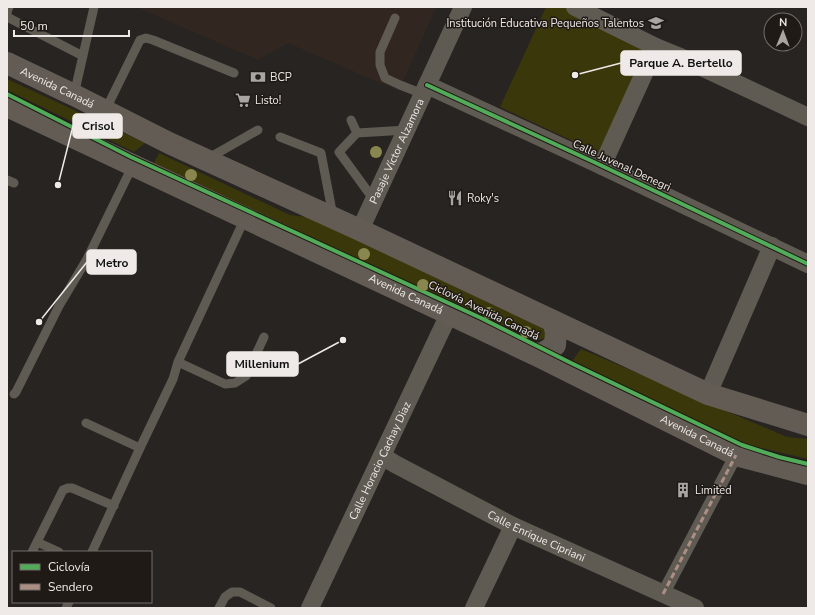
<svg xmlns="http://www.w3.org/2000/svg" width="815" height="615" font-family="'Nunito Sans',sans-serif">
<rect width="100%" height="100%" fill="#272422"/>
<path fill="#322720" d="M 142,7 L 436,7 L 399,91 L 288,43 L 258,60 L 141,9 Z"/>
<path fill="#3a380a" d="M 546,7 L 575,7 L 648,43 L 601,154 L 500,107 Z
M 7,79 L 145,143 L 134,152 L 7,90 Z
M 159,153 L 290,215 L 314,218 L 544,322 L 547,338 L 535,340 L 153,165 Z
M 581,349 L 787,437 L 808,439 L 808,459 L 744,444 L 572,361 Z"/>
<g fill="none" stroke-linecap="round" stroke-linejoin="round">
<path stroke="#5f5a52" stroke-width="9" d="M 9,7 C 7,11 6,14 9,18 L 83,56
M 395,18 L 380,52 L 380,65 L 385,78 L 400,85 L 423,94
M 74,95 L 94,7
M 105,111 L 140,40 L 146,38 L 153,40 L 234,73
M 351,120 L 357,133
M 280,137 L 321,153 L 333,216
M 207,159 L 258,130
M 7,180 L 14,183
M 374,200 L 339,152 L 357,133 L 407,130
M 178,362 L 225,384 L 235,383 L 246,376 L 264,337
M 14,394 L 16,392 L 59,306 L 87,259 L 133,165
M 86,423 L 140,448
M 37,542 L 59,552
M 32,552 L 63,490 L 68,488 L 72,488 L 114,506
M 92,552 L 140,448 L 173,379 L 178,362 L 245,218
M 66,608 L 69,602
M 219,608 L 225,597 L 232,592 L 240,592 L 271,608"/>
<path stroke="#5f5a52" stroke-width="13" d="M 663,594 L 736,455"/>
<g stroke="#5f5a52" stroke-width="18">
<path d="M 575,7 L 656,47 L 678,56 L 808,117"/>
<path d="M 427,85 L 596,163 L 808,264"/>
<path d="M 602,166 L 656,47"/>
<path id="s1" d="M 360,230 L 463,7"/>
<path d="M 708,394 L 772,246"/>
<path id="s2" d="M 382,456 L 395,464 L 513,526 L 695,608"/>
<path id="s3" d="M 310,608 L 449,314"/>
<path d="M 474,608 L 513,526"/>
</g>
<g stroke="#625c54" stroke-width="22">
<path id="s4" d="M 7,63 L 74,95 L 169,143 L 360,230 L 708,394 L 808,425"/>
<path id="s5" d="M 7,106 L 534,354 L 736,455 L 808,474"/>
<path d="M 534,354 L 544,353 L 555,345 L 556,332 L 553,321"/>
</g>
<path stroke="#ac8f84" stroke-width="3" stroke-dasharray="6 3" stroke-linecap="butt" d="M 663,594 L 736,455"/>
<g stroke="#201a16" stroke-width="6">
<path id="cycleway" d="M 427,85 L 596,163 L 808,264
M 7,94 L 131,157 L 481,318 L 573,364 L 742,445 L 779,457 L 808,464"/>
</g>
<use href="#cycleway" stroke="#51ab58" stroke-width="4"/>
</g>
<g fill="#89874f">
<circle cx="376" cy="152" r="6"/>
<circle cx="191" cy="175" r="6"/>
<circle cx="364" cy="254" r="6"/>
<circle cx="423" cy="285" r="6"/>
<circle cx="489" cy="313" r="6"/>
<circle cx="526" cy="332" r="6"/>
</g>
<defs>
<g id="school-bare" transform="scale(1.2)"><path d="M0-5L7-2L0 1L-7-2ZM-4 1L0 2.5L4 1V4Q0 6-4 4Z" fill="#a9a5a2" stroke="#201a16" stroke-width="2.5" paint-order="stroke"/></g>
<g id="bank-bare" transform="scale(1.2)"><path d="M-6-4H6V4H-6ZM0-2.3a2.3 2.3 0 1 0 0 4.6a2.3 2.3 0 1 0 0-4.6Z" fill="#a9a5a2" stroke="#201a16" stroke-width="2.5" paint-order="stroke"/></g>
<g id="supermarket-bare" transform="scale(1.2)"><path d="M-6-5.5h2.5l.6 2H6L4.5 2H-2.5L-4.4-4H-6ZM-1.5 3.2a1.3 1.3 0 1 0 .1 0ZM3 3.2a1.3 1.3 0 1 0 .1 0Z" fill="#a9a5a2" stroke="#201a16" stroke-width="2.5" paint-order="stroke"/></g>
<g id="restaurant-bare" transform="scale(1.2)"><path d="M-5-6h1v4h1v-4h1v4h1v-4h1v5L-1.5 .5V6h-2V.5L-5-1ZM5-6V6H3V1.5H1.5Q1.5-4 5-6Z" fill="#a9a5a2" stroke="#201a16" stroke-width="2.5" paint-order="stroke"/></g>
<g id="building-bare" transform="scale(1.2)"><path d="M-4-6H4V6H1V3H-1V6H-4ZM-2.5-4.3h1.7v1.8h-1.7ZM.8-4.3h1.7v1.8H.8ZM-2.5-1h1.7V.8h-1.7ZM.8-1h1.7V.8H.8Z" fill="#a9a5a2" stroke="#201a16" stroke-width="2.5" paint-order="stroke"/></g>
</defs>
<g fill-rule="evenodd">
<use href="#school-bare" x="656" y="23"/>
<use href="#bank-bare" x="258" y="77"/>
<use href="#supermarket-bare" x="243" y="100"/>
<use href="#restaurant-bare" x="455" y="198"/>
<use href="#building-bare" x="683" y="490"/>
</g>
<g text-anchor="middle" stroke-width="3" stroke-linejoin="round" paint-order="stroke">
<g font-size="11" fill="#efeae7" stroke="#201a16" text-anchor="start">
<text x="644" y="27" text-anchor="end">Institución Educativa Pequeños Talentos</text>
<text x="270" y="81">BCP</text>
<text x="255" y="104">Listo!</text>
<text x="467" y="202">Roky's</text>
<text x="695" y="494">Limited</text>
</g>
<g font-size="11" fill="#efeae7" stroke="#201a16">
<text dy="4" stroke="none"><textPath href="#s4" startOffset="56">Avenida Canadá</textPath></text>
<text dy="4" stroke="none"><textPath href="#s1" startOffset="87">Pasaje Víctor Alzamora</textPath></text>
<text transform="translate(622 165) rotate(25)" y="4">Calle Juvenal Denegri</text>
<text dy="4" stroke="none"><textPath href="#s5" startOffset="441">Avenida Canadá</textPath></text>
<text transform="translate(484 310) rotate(26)" y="4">Ciclovía Avenida Canadá</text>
<text dy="4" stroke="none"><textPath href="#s5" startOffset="765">Avenida Canadá</textPath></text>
<text dy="4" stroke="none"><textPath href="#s3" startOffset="163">Calle Horacio Cachay Diaz</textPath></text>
<text dy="4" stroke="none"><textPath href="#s2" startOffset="174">Calle Enrique Cipriani</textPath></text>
</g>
</g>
<path fill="none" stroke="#efeae7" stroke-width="1.5" d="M575 75L621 63M58 185L73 126M39 322L87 262M343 340L298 364"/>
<g fill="#efeae7" stroke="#201a16" stroke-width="1.5">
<circle cx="575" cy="75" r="4"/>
<circle cx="58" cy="185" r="4"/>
<circle cx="39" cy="322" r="4"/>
<circle cx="343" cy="340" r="4"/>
</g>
<g fill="#efeae7" stroke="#efeae7" stroke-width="1.5">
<rect x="621" y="51" width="120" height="24" rx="4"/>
<rect x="73" y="114" width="49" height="24" rx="4"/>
<rect x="87" y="250" width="49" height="24" rx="4"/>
<rect x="227" y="352" width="71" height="24" rx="4"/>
</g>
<g font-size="12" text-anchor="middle" font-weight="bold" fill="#111">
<text x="681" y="67">Parque A. Bertello</text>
<text x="98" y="130">Crisol</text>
<text x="112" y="267">Metro</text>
<text x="262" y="368">Millenium</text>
</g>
<rect width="815" height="615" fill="none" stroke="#efeae7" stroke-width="16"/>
<rect x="12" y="551" width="140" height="52" fill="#201a16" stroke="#736d6a"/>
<rect x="20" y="564" width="20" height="6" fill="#51ab58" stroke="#736d6a"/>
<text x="48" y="571" font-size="12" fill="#efeae7">Ciclovía</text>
<rect x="20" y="584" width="20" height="6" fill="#ac8f84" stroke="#736d6a"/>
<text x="48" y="591" font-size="12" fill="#efeae7">Sendero</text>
<g transform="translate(783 32) rotate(1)"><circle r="19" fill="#201a16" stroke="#736d6a"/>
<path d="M0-3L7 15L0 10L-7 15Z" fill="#a9a5a2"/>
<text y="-6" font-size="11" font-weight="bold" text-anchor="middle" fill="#efeae7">N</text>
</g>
<path d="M14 30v6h115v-6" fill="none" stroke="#efeae7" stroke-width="2"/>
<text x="20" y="30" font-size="12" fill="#efeae7" stroke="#201a16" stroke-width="3" paint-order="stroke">50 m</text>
</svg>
